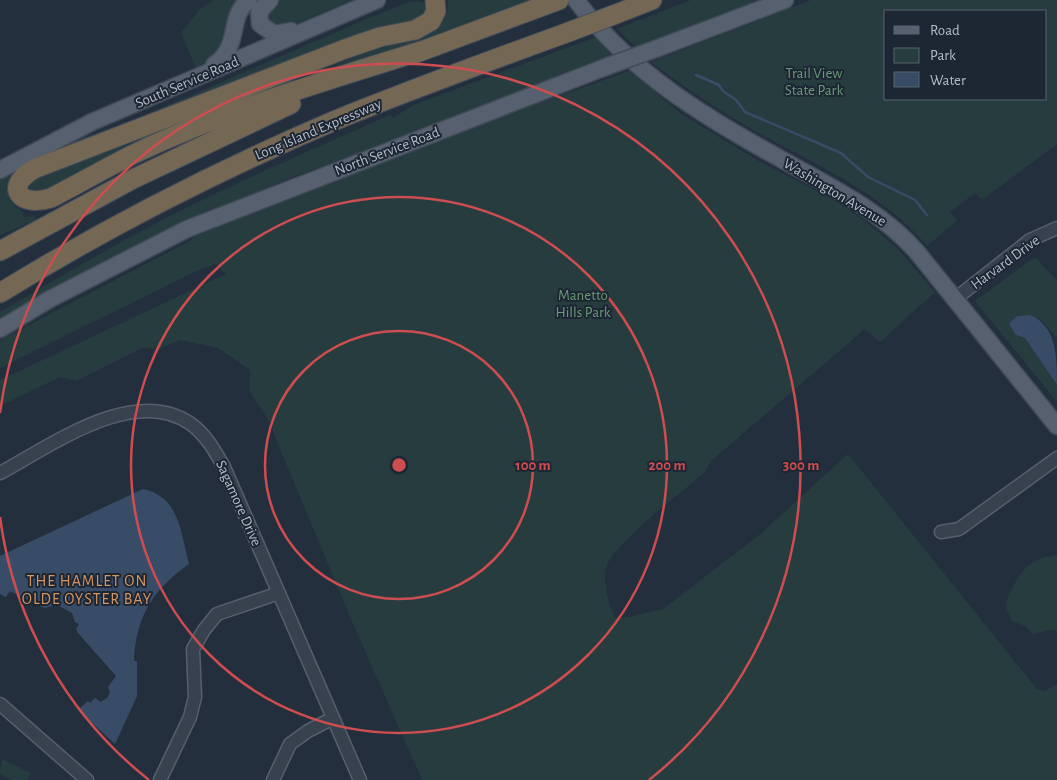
<svg xmlns="http://www.w3.org/2000/svg" width="1057" height="780" font-family="'Alegreya Sans',sans-serif">
<rect width="100%" height="100%" fill="#242f3e"/>
<path fill="#263c3f" fill-rule="evenodd" d="M 214,0 L 243,0 L 230,37 L 213,60 L 196,68 L 181,33 L 200,9 Z
M 278,0 L 352,0 L 283,29 L 268,22 L 267,12 Z
M 448,0 L 531,0 L 195,123 L 38,198 L 28,189 L 37,176 L 126,145 L 432,28 C 442,20 450,15 448,0 Z
M 691,0 L 767,0 L 638,49 L 617,29 Z
M 811,0 L 1057,0 L 1057,144 L 982,200 L 975,193 L 950,212 L 957,221 L 927,246 C 881,191 813,164 753,130 C 717,109 684,87 651,62 ZM 1046,11 L 1046,99 L 886,99 L 886,11 Z
M 419,1 L 426,4 L 427,18 L 13,176 C 3,192 8,203 23,212 L 23,217 L 34,216 L 37,219 L 0,235 L 0,179 L 24,164 L 71,142 L 132,121 L 371,17 L 409,2 Z
M 596,37 L 614,58 L 290,178 L 113,258 L 0,321 L 0,312 C 60,277 120,241 182,210 C 250,176 320,146 390,115 L 393,118 L 413,105 Z
M 629,71 L 682,114 L 757,160 L 836,201 L 869,224 L 898,249 L 935,292 L 880,342 L 865,329 L 711,461 L 704,473 C 680,494 619,539 607,565 C 602,578 608,606 615,617 C 632,620 645,611 662,610 L 759,535 L 848,454 L 1037,689 L 1044,691 L 1057,684 L 1057,780 L 422,780 L 354,626 L 273,432 L 273,427 L 250,392 L 250,370 L 218,348 L 180,340 L 159,349 L 142,348 L 77,381 L 60,377 L 0,406 L 0,380 L 226,274 L 215,264 L 192,273 L 0,368 L 0,340 L 192,240 L 191,238 L 244,215 L 508,114 Z
M 1035,257 L 1057,280 L 1057,338 C 1042,322 1042,314 1017,316 L 1016,335 L 1025,338 L 1057,385 L 1057,402 L 975,301 Z
M 1057,555 L 1057,631 L 1051,630 L 1033,634 L 1025,626 L 1012,621 L 1005,605 C 1015,579 1026,557 1057,555 Z
M 2,759 L 31,773 L 27,780 L 11,780 L 0,774 Z"/>
<path fill="#394c67" d="M 1030,315 C 1057,326 1057,357 1057,385 L 1025,338 L 1016,335 L 1009,324 L 1017,316 Z
M 143,489 C 180,496 181,535 189,564 C 154,589 138,613 134,656 L 134,661 L 137,661 L 137,696 L 115,744 L 78,710 L 88,701 L 90,703 L 95,698 L 101,702 L 107,698 L 110,692 L 108,687 L 116,676 L 78,633 L 76,629 L 79,624 L 75,622 L 72,613 L 57,605 L 44,608 L 10,591 L 6,597 L 0,594 L 0,556 Z"/>
<g fill="none" stroke-linecap="round" stroke-linejoin="round">
<path stroke="#394c67" stroke-width="2.5" d="M 696,75 L 719,85 L 723,91 L 736,100 L 745,112 L 841,153 L 868,177 L 915,200 L 927,215"/>
<g stroke="#565f6c" stroke-width="15">
<path id="minor" d="M 955,299 L 1030,240 L 1057,228
M 0,473 C 51,446 134,384 191,424 C 206,435 215,451 224,467 L 360,780
M 941,532 L 959,529 L 1057,458
M 0,704 L 87,780
M 160,780 L 190,717 L 195,697 L 193,649 L 204,630 L 217,614 L 279,593
M 273,780 L 290,744 L 308,731 L 333,718"/>
</g>
<g stroke="#414a57" stroke-width="19">
<path id="major" d="M 270,0 L 259,12 L 260,24 L 274,34 L 291,31
M 576,0 C 629,71 704,117 781,159 C 829,186 880,210 917,252 L 1057,426
M 658,48 L 785,0
M 214,65 C 243,44 226,18 249,0
M 0,170 L 92,122 L 377,0
M 0,329 L 50,299 L 187,229 L 603,68"/>
</g>
<g stroke="#434c59" stroke-width="21">
<path id="highway" d="M 616,14 L 652,0
M 424,50 C 328,80 229,109 138,152 C 109,166 80,183 51,198 C 20,208 3,187 34,169 L 345,49 L 380,37 L 415,30 L 431,21 L 436,11 L 435,0
M 411,55 L 559,0
M 0,251 L 133,179 L 291,104
M 0,293 C 107,227 221,169 336,120 C 412,89 489,61 566,33"/>
</g>
<use href="#minor" stroke="#38414e" stroke-width="12"/>
<use href="#major" stroke="#56606e" stroke-width="16"/>
<use href="#highway" stroke="#746855" stroke-width="19"/>
<g stroke="#414a57" stroke-width="19" stroke-linecap="butt">
<path id="major-bridge" d="M 603,68 L 658,48"/>
</g>
<g stroke="#434c59" stroke-width="21" stroke-linecap="butt">
<path id="highway-bridge" d="M 566,33 L 616,14"/>
</g>
<use href="#major-bridge" stroke="#56606e" stroke-width="16"/>
<use href="#highway-bridge" stroke="#746855" stroke-width="19"/>
</g>
<g fill="none" stroke="#ce4d50" stroke-width="2.5">
<circle cx="399" cy="465" r="134"/>
<circle cx="399" cy="465" r="268"/>
<path d="M149 780A402 402 0 0 1 0 517M0 413A402 402 0 1 1 649 780"/>
</g>
<g text-anchor="middle" stroke-width="4" stroke-linejoin="round" paint-order="stroke">
<g font-size="15" fill="#6b9a76" stroke="#1d2633">
<text x="814" y="78">Trail View<tspan x="814" dy="17">State Park</tspan></text>
<text x="583" y="300">Manetto<tspan x="583" dy="17">Hills Park</tspan></text>
</g>
<g font-size="15" fill="#b4bcc9" stroke="#1d2633">
<text transform="translate(187 82) rotate(-23)" y="5">South Service Road</text>
<text transform="translate(318 129) rotate(-23)" y="5">Long Island Expressway</text>
<text transform="translate(387 151) rotate(-21)" y="5">North Service Road</text>
<text transform="translate(835 192) rotate(31)" y="5">Washington Avenue</text>
<text transform="translate(1005 262) rotate(-36)" y="5">Harvard Drive</text>
<text transform="translate(239 503) rotate(66)" y="5">Sagamore Drive</text>
</g>
<g font-size="16" letter-spacing="1" fill="#d59563" stroke="#1d2633">
<text x="87" y="586">THE HAMLET ON<tspan x="87" dy="18">OLDE OYSTER BAY</tspan></text>
</g>
</g>
<circle cx="399" cy="465" r="8" fill="#ce4d50" stroke="#1d2633" stroke-width="2.5"/>
<g font-size="15" text-anchor="middle" font-weight="bold" fill="#ce4d50" stroke="#1d2633" stroke-width="4" stroke-linejoin="round" paint-order="stroke">
<text x="533" y="470">100 m</text>
<text x="667" y="470">200 m</text>
<text x="801" y="470">300 m</text>
</g>
<rect x="884" y="10" width="162" height="90" fill="#1d2633" stroke="#59626f"/>
<rect x="894" y="26" width="25" height="8" fill="#56606e" stroke="#59626f"/>
<text x="930" y="35" font-size="15" fill="#b4bcc9">Road</text>
<rect x="894" y="48" width="25" height="15" fill="#263c3f" stroke="#59626f"/>
<text x="930" y="60" font-size="15" fill="#b4bcc9">Park</text>
<rect x="894" y="72" width="25" height="15" fill="#394c67" stroke="#59626f"/>
<text x="930" y="85" font-size="15" fill="#b4bcc9">Water</text>
</svg>
